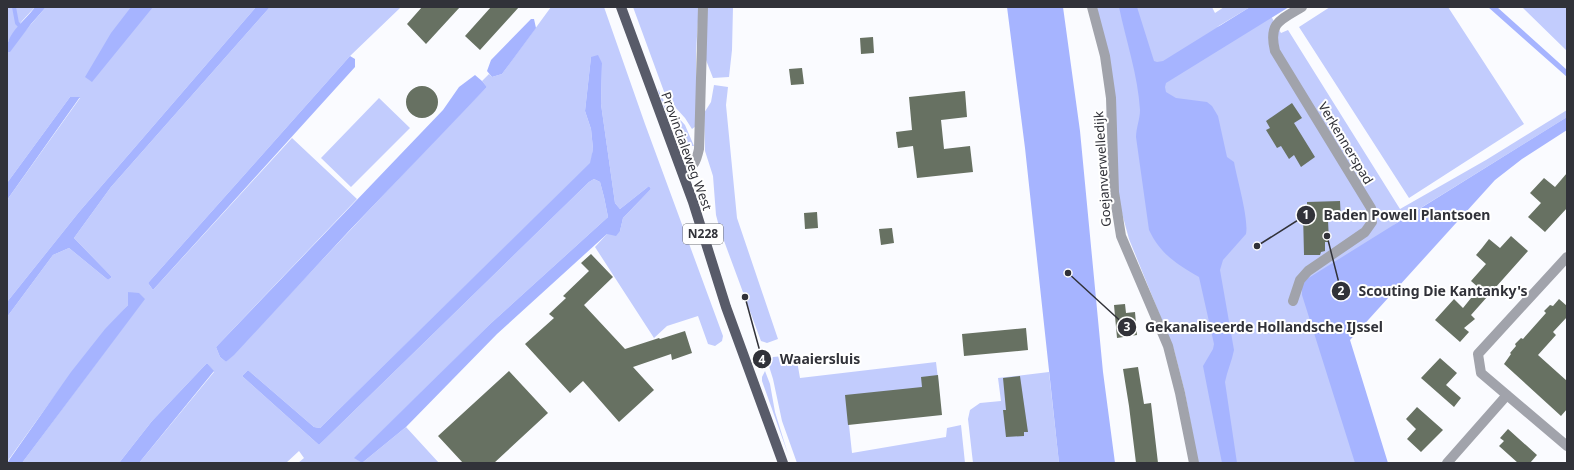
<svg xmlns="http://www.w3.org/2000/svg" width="1574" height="470" font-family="'Noto Sans',sans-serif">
<rect width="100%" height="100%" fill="#fafbff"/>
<path fill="#c2ccfd" d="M 7,7 L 35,7 L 22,21 L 7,43 Z
M 46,7 L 256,7 L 79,212 L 7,302 L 7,200 L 80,98 L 70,97 L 7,183 L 7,52 Z
M 270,7 L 399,7 L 400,8 L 350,56 L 148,283 L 153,290 L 292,138 L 357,199 L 216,347 L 220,357 L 226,362 L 438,137 L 487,87 L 482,81 L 489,74 L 492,77 L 502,74 L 551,7 L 604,7 L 645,124 L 723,336 L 722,341 L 715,346 L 708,344 L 698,316 L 667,326 L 654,338 L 595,247 L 607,234 L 620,231 L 623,218 L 651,189 L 649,186 L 620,209 L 615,203 L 601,104 L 602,63 L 591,57 L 585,111 L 591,129 L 593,149 L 591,163 L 320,428 L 314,427 L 248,370 L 242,376 L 319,445 L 589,182 L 594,179 L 600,182 L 604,197 L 608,217 L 489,325 L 355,458 L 362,463 L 298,463 L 304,458 L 299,451 L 286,463 L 139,463 L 214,372 L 207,363 L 152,421 L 119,463 L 22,463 L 144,299 L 128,292 L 128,305 C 83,354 46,408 7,462 L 7,317 L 53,255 L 69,248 L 108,280 L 112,277 L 74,238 L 111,187 Z
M 633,7 L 699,7 L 696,51 L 696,126 L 692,129 L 685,118 L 666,97 Z
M 706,7 L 733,7 L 732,50 L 729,77 L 713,78 L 704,55 Z
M 1097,7 L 1212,7 L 1215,13 L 1224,7 L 1250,7 L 1217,27 L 1268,11 L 1281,33 L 1288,30 L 1400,209 L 1486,160 L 1567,110 L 1567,117 L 1398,222 L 1307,293 L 1374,463 L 1198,463 L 1185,393 L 1174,350 L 1129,239 L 1120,206 Z
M 1330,7 L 1448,7 L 1524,124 L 1409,198 L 1299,27 Z
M 1522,7 L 1567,7 L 1567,51 Z
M 714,85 L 728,87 L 726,105 L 737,218 L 778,339 L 767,343 L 761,341 L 720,230 L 716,215 L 713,176 L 705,151 L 704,113 L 711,102 Z
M 658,89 L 665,103 L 685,125 L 694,146 C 689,146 685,146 682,143 C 677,137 658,96 658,89 Z
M 379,98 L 410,128 L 351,187 L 321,158 Z
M 796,355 L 800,378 L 936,362 L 939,387 L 846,397 L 852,453 L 946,437 L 947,428 L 961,425 L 965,463 L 797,463 L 782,421 L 773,379 L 768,363 L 770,359 L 773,357 Z
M 765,371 L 770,384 L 775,412 L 788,454 L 762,381 L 762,377 Z
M 1049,372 L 1059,463 L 973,463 L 968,419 L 970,410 L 980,403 L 1001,401 L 998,378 Z
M 406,427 L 439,463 L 362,463 Z"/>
<path fill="#a6b4ff" d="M 35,7 L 46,7 L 31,24 L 10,52 L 7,52 C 5,34 25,21 35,7 Z
M 131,7 L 153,7 L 92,82 L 85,77 L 111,33 Z
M 256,7 L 270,7 L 111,187 L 74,238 L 112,277 L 108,280 L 69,248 L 53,255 L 7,317 L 7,302 L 79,212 Z
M 1007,7 L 1063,7 L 1080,131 L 1103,372 L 1115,463 L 1059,463 L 1025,148 Z
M 1119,7 L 1137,7 L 1154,61 L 1157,62 L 1163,61 L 1250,7 L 1289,7 L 1166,83 L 1165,87 L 1166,92 L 1176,98 L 1207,102 L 1212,106 L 1218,116 L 1227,157 L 1234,162 C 1237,179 1249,219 1246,234 L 1223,260 L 1220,270 L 1234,350 C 1232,361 1227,371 1225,382 L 1237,463 L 1222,463 L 1220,453 L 1203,366 L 1213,349 L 1214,344 L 1199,277 C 1177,264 1161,255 1149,230 L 1136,137 C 1136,128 1140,119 1140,110 C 1138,75 1126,41 1119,7 Z
M 1488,7 L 1497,7 L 1567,70 L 1567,77 Z
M 531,19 L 534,19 L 536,28 L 502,74 L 492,77 L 487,71 L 491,60 Z
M 598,55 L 602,63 L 601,104 L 615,203 L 620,209 L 649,186 L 651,189 L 623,218 L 620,231 L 616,236 L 607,234 L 497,334 L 406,427 L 362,463 L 354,458 L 489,325 L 608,217 L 604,197 L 600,182 L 594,179 L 589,182 L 319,445 L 242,376 L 248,370 L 314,427 L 320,428 L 590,163 L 593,149 L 591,129 L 585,111 L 591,57 Z
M 350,56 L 355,59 L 355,67 L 153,290 L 148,283 Z
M 475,75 L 482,81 L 487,87 L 348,232 L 234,355 L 226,362 L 220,357 L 216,347 L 443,110 L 459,87 Z
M 70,97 L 80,97 L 7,200 L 7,183 Z
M 1567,117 L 1567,130 L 1522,159 L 1495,180 L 1350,340 L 1388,463 L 1355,463 L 1302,295 L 1302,282 Z
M 128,292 L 139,293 L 145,299 L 22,463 L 7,463 L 71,372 L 105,329 L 128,305 Z
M 207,363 L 214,371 L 139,463 L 119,463 L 152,421 Z"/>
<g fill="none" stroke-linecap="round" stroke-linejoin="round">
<path stroke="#a6b4ff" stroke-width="4" d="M 14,7 L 17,23 L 19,25"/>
</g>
<path fill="#677162" d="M 422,7 L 460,7 L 426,44 L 407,24 Z
M 491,7 L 519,7 L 480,50 L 465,36 Z
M 873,37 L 874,53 L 861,54 L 860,38 Z
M 802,68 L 804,84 L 791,85 L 789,69 Z
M406 102a16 16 0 1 1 32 0a16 16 0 1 1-32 0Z
M 965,91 L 967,117 L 941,120 L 944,149 L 970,146 L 973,172 L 917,178 L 913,146 L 898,148 L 896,132 L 912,130 L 909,97 Z
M 1292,103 L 1302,118 L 1294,123 L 1315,157 L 1301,167 L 1294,155 L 1289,159 L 1281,146 L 1277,148 L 1266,130 L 1270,128 L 1266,121 Z
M 1567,173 L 1567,208 L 1545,232 L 1528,217 L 1541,203 L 1530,193 L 1544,178 L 1555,187 Z
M 1340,201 L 1341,220 L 1328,220 L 1329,242 L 1325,242 L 1325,251 L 1321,252 L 1320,255 L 1304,255 L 1303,213 L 1305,213 L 1305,206 L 1307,206 L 1307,202 Z
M 817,212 L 818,228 L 805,229 L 804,213 Z
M 892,228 L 894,243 L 881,245 L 879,229 Z
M 1511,236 L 1528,251 L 1471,315 L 1475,319 L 1464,328 L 1469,332 L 1460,342 L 1435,320 L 1454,299 L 1463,308 L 1479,288 L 1471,281 L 1486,264 L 1476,255 L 1482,248 L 1489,239 L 1500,248 Z
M 591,254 L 613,277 L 584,305 L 625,349 L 659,338 L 660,339 L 685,331 L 692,353 L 672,360 L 671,354 L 633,367 L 654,390 L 619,422 L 583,381 L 570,393 L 525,344 L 554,318 L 549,314 L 566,298 L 563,296 L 589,271 L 581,263 Z
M 1559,299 L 1567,306 L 1567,317 L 1553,332 L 1556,335 L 1538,355 L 1567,381 L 1567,409 L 1561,416 L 1504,364 L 1511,354 L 1510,353 L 1516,346 L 1515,344 L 1521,338 L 1523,339 L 1546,313 L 1544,311 L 1550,305 L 1553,306 Z
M 1125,304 L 1126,313 L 1135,312 L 1137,335 L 1117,338 L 1114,305 Z
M 1026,328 L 1028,350 L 964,356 L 962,334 Z
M 1440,358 L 1457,373 L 1446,385 L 1461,398 L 1454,407 L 1421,378 Z
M 1138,367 L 1144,404 L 1151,403 L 1158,463 L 1136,463 L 1129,406 L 1123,369 Z
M 509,371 L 548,413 L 494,463 L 463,463 L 438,436 Z
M 938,375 L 942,415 L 848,425 L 845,395 L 922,387 L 921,377 Z
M 1020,376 L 1028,432 L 1024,432 L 1024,436 L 1006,437 L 1003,410 L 1006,410 L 1003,378 Z
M 1417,407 L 1443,430 L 1421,452 L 1407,439 L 1416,429 L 1406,419 Z
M 1508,429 L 1537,455 L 1530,463 L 1518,463 L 1499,446 L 1504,441 L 1500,438 Z"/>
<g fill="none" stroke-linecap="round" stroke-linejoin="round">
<path stroke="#a1a3ab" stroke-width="10" d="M 1092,7 L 1105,56 L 1111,98 L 1114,192 L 1121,236 L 1168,346 L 1180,393 L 1194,463
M 682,171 C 695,166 696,162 699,149 L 703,7
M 1567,257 L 1478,354 L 1481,373 L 1567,446
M 1293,301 L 1300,280 L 1308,271 L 1365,232 L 1372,222 L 1371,208 L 1275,51 C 1268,23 1280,20 1302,7
M 1447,463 L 1507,395"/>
<path stroke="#585b69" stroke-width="10" d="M 621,7 L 693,202 L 726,307 L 783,463"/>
</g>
<g text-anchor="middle" stroke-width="4" stroke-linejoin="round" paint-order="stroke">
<rect fill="#fff" stroke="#6f7074" stroke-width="1" x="683" y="224" width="40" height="20" rx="3"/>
<g font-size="12" font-weight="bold" fill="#313239">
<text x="703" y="238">N228</text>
</g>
<g font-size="13" fill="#313239" stroke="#fff">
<text transform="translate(1346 143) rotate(59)" y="5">Verkennerspad</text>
<text transform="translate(687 151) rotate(70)" y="5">Provincialeweg West</text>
<text transform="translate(1102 169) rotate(-94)" y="5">Goejanverwelledijk</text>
</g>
</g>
<path fill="none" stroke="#313239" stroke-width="1.5" d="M1257 246L1306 215M1327 236L1341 291M1068 273L1127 327M745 297L762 359"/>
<g fill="#313239" stroke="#fff" stroke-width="1.5">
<circle cx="1257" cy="246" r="4"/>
<circle cx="1327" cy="236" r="4"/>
<circle cx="1068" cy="273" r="4"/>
<circle cx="745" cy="297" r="4"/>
<circle cx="1306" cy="215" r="10"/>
<circle cx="1341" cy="291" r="10"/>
<circle cx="1127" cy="327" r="10"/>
<circle cx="762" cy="359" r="10"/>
</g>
<g font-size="12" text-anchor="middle" font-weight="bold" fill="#fff">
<text x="1306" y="219">1</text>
<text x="1341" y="295">2</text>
<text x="1127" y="331">3</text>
<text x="762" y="364">4</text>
</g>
<g font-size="14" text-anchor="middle" font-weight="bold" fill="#313239" stroke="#fff" stroke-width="4" stroke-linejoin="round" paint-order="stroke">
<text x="1407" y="220">Baden Powell Plantsoen</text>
<text x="1443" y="296">Scouting Die Kantanky's</text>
<text x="1264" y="332">Gekanaliseerde Hollandsche IJssel</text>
<text x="820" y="364">Waaiersluis</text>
</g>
<rect width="1574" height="470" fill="none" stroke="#313239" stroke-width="16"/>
</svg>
